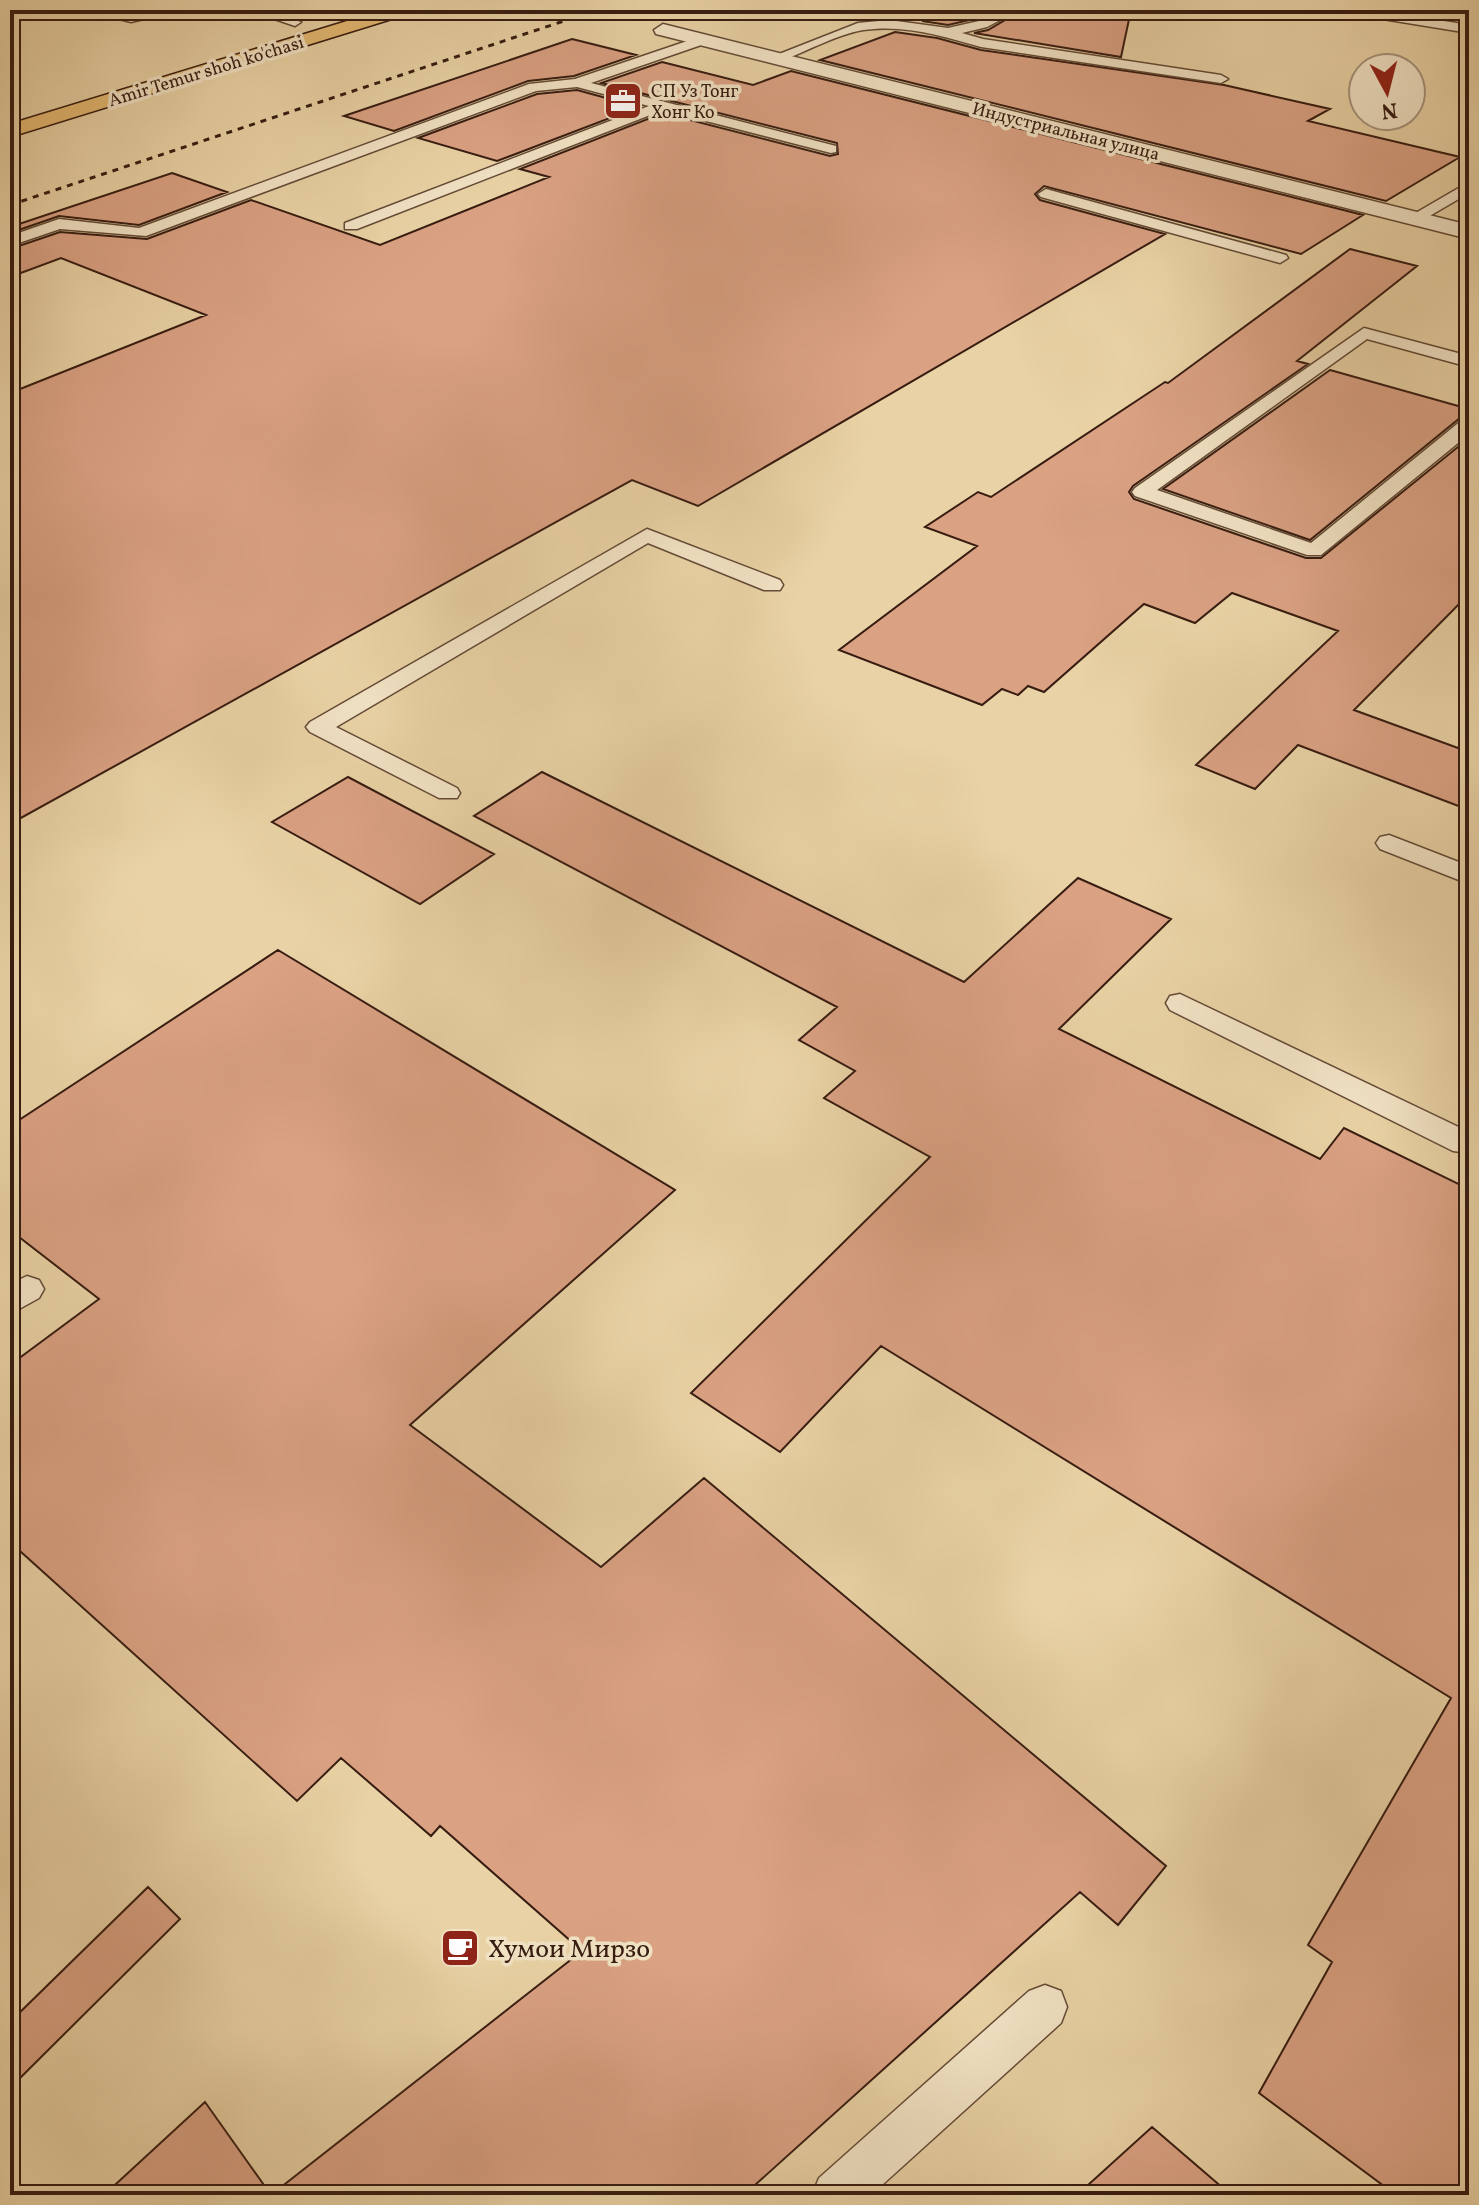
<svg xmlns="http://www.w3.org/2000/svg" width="1479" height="2205" font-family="Vollkorn,serif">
<rect width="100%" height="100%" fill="#e9d2a5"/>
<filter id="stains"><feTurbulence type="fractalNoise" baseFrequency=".0025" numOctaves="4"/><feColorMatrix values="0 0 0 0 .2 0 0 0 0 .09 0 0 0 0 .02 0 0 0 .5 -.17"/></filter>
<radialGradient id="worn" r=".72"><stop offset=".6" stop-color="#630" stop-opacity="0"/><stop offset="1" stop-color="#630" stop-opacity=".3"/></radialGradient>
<path fill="#daa183" stroke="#371c11" stroke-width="2" d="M 952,10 L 996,10 L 978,18 L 948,25 L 922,21 Z
M 1022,10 L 1131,10 L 1121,57 L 974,33 L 988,30 Z
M 895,32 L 937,38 L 981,50 L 1224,85 L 1330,109 L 1308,121 L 1460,157 L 1386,201 L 820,60 Z
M 572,39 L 636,55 L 574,76 L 528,81 L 394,131 L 344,116 Z
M 662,62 L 753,85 L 791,71 L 1363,215 L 1301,254 L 1044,186 L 1035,194 L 1040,200 L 1165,234 L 698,506 L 632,480 L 10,824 L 10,393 L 206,315 L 61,258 L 10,277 L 10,249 L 60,232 L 147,239 L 251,200 L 380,245 L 549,177 L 520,169 L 663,113 L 830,156 L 838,154 L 837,143 L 601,83 Z
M 577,90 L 639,107 L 497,161 L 418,138 L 537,94 Z
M 172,173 L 227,192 L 139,225 L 59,216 L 10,233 L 10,227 Z
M 1350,249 L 1417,266 L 1297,361 L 1308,364 L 1133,486 L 1129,492 L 1134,499 L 1306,558 L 1321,558 L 1469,438 L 1469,594 L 1354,710 L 1469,752 L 1469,810 L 1298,745 L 1255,789 L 1196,765 L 1338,631 L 1232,593 L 1195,623 L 1144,604 L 1044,692 L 1028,686 L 1018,695 L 1002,689 L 982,705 L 839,650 L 977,546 L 925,527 L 978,492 L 991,497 L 1165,382 L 1168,383 Z
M 1330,370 L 1469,409 L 1469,415 L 1460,418 L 1310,540 L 1163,489 Z
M 542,772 L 964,982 L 1078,878 L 1171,919 L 1059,1029 L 1320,1159 L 1344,1128 L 1469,1189 L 1469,2195 L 1396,2195 L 1259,2093 L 1332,1962 L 1308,1945 L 1451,1698 L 881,1346 L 780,1452 L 691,1393 L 930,1157 L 824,1098 L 855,1071 L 799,1040 L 837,1007 L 474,816 Z
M 348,777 L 494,854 L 420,904 L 272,822 Z
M 278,950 L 675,1190 L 410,1425 L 601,1567 L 704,1478 L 1166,1866 L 1118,1925 L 1080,1892 L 744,2195 L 271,2195 L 582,1951 L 440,1826 L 431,1836 L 341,1758 L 297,1801 L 10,1542 L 10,1365 L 99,1299 L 10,1230 L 10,1126 Z
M 148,1887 L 180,1919 L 10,2088 L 10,2022 Z
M 205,2102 L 271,2195 L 104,2195 Z
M 1152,2127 L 1231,2195 L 1077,2195 Z"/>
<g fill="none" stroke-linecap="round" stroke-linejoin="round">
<g stroke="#644a36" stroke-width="3">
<path id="service" d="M 83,10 L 131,14 L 184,10 L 131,22 Z
M 248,10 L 267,10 L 301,22 L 295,26 Z
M 1003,10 L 1019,10 L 987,27 L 962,33 L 983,39 L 1221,75 L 1228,79 L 1221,83 L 981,47 C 943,36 904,24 863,30 C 836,35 807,51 781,61 L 769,58 L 858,23 L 889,20 L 948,28 L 979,21 Z
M 1346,10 L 1375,10 L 1469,25 L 1469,33 L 1352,14 Z
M 702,36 L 707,37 L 707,43 L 591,83 L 836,146 L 836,152 L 831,153 L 663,110 L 357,229 L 345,229 L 345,223 L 649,106 L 577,87 L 536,91 L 146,236 L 60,229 L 10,246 L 10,236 L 59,219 L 139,228 L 529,84 L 575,79 Z
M 1469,182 L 1469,193 L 1421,221 L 1415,223 L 1407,218 Z
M 1046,189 L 1286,255 L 1288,258 L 1280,263 L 1041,197 L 1038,194 Z
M 1364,328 L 1469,356 L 1469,367 L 1367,339 L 1157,490 L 1311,543 L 1462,420 L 1469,418 L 1469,434 L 1321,555 L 1307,555 L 1135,496 L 1132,492 L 1135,488 Z
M 647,529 L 780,580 L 783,585 L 780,590 L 764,590 L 648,543 L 336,727 L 457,788 L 460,793 L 457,798 L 439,798 L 310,732 L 306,727 L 310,722 Z
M 1389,835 L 1469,866 L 1469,884 L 1380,849 L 1376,843 L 1380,837 Z
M 1180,994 L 1469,1132 L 1469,1153 L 1453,1151 L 1170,1010 L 1166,1003 L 1170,996 Z
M 27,1276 L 39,1280 L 44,1289 L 39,1298 L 10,1314 L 10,1284 Z
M 1045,1985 L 1061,1991 L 1067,2007 L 1061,2023 L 871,2195 L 812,2195 L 819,2178 L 1029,1991 Z"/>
</g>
<g stroke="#644a36" stroke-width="3">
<path id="minor" d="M 663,24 L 1469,225 L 1469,239 L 656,34 L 654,30 Z"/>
</g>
<g stroke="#371c11" stroke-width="3">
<path id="primary" d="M 383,10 L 411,10 L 408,14 L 10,137 L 10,124 Z"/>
</g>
<use href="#service" fill="#f1e2c4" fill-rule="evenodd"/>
<use href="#minor" fill="#f1e2c4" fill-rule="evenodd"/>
<use href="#primary" fill="#e4b972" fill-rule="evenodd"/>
<path stroke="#371c11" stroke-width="3" stroke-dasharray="6 6" stroke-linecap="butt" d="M 587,17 L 615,10
M 10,205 L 597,10"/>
</g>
<defs>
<g id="office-square" transform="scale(2)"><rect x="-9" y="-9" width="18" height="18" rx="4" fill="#8f2418" stroke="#f1e2c4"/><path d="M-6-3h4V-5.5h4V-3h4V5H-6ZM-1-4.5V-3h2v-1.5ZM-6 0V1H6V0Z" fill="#fff"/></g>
<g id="cafe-square" transform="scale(2)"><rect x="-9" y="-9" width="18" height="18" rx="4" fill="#8f2418" stroke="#f1e2c4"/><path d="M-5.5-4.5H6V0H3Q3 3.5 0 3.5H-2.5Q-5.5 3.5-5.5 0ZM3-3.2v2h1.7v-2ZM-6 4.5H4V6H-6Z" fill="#fff"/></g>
</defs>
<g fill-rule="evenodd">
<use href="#office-square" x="623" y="101"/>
<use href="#cafe-square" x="460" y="1948"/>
</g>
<g text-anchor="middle" stroke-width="7" stroke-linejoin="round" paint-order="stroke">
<g font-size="18" fill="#371c11" stroke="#f1e2c4">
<text transform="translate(206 71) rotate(-17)" y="6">Amir Temur shoh ko'chasi</text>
<text transform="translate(1066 131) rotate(14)" y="6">Индустриальная улица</text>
</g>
<g font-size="18" fill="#371c11" stroke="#f1e2c4" text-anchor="start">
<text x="651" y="97">СП Уз Тонг<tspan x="651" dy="21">Хонг Ко</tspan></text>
</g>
<g font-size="26" fill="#371c11" stroke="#f1e2c4" text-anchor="start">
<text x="488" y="1957">Хумои Мирзо</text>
</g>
</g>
<rect width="1479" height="2205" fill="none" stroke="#e9d2a5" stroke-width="40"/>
<rect x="12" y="12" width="1455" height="2181" fill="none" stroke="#371c11" stroke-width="4"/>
<rect x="20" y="20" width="1439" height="2165" fill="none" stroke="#371c11" stroke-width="2"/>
<g transform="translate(1387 92) rotate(173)"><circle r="38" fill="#f1e2c4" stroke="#a7937c" stroke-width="2"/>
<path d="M0-6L14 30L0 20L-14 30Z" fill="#8f2418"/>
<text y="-12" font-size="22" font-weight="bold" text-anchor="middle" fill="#371c11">N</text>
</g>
<rect width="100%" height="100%" filter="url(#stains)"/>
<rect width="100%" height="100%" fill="url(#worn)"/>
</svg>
